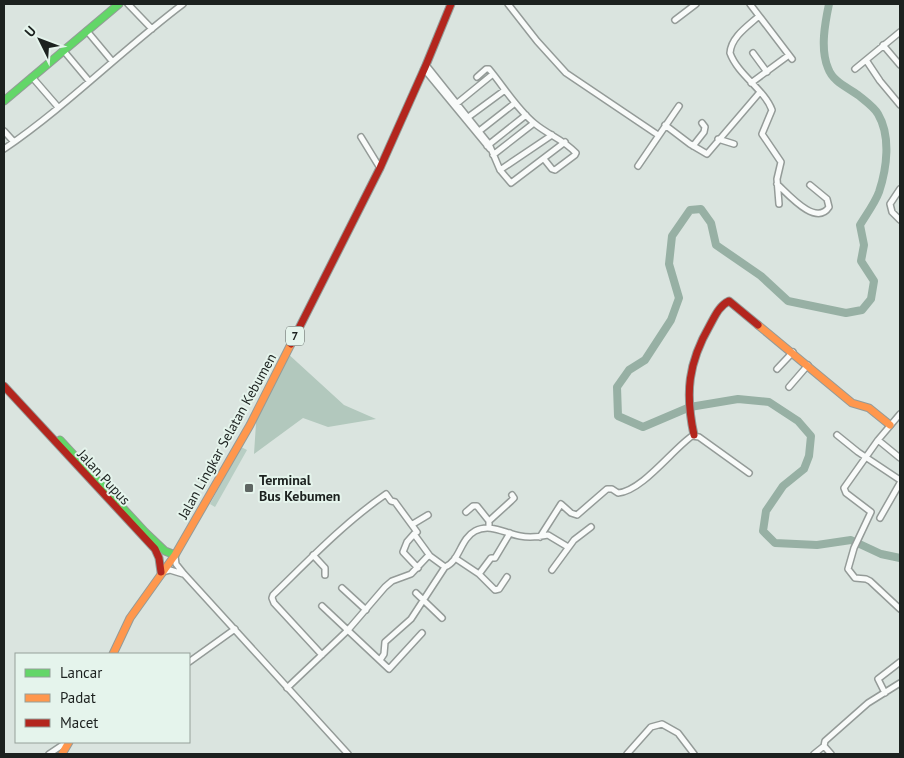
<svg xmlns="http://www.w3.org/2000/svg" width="904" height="758" font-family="'PT Sans',sans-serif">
<rect width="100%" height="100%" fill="#dae4df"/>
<path fill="#b8cec4" d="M 241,447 L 247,450 L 215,507 L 210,504 Z"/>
<path fill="#b2c8bd" d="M 286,352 L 344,405 L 376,419 L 328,427 L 303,418 L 254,454 L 257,408 Z"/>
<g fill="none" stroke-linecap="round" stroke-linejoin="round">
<path stroke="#97b0a4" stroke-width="8" d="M 829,4 C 825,23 820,49 828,68 C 833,82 847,87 858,95 C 864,100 874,107 878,114 C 891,136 887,168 879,192 C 875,203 866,215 860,225 L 864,245 L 861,261 L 874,281 L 871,299 L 862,310 L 846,313 L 788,301 L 761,276 L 716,245 L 711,223 L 701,209 L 690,210 L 672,236 L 669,264 L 679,298 L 671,320 L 645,360 L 629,370 L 617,387 L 618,416 L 643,427 L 690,407 L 738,399 L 769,402 L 798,421 L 811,436 L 809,456 L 804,469 L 783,486 L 766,511 L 763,531 L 775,543 L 817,545 L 851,540 L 881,554 L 900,558"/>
<g stroke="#949b98" stroke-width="8">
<path id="street" d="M 128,4 L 152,29
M 508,4 L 537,41 L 566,73 L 658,135
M 750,4 L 792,59
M 759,16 C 748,26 731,37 730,53 C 738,75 764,89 772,110 L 762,134 L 781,162 L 777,179 L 779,204
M 675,20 L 696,4
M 87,31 L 112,61
M 883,45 L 900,65
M 63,50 L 89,81
M 753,53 L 767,72
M 866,60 L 880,81 L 900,105
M 426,65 L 489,144 L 500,170 L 511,183 L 565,142
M 424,69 L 490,149
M 855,69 L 900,32
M 32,77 L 58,107
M 477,77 L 486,69 L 489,69 C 504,87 516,108 534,123 C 548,135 563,139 576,153 L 575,155 L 555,170 L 552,169 L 544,159
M 751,83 L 789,55
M 455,105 L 493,74
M 467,118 L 505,90
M 665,125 L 690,144 L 707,154 L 760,92
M 4,131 L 14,142
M 478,132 L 515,103
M 361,137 L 380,168
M 718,139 L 734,144
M 487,146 L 526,115
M 693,146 L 704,132 L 705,127 L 702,123
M 4,149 C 67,106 122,50 183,4
M 493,155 L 534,123
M 638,166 L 679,106
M 500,170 L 552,135
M 777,184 C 788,194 816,227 829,207 L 827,199 L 810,185
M 900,189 L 890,204 L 892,212 L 900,220
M 777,369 L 793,352
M 789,387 L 808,365
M 900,414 L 878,440 L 844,488 L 846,493 L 871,512 L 854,548 L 848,569 L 855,578 L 866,579 L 870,581 L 900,609
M 837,435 L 858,452 L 900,480
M 878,440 L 900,458
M 466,512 L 473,506 L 477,506 L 489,521 L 489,527
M 880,518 L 900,483
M 489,521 L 511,501 L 514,498 L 512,495
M 413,524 L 428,515
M 540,537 L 561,504 L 571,513 L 577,515 L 607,489 L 612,489 L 618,493 C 642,491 672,450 692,436 L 699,437 L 749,473
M 313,555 L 325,568 L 325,575
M 175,556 L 176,564 L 184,574 L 348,754
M 455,558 L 479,574 L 495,590 L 499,589 L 507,577
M 418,568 L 403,552 L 407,542 L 414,534 L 430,556 L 445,567 C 460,561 460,539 475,531 C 490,523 504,533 520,536 C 530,538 538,537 548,535 L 568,547
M 552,570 L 574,540 L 591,527
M 162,572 L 170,570 L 183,574
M 479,574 L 491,558 L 495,558 L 510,533
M 342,588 L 366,610
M 416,593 L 442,618
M 322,606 L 389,669 L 422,633
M 322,655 L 274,603 L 272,598 L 273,595 C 309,560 344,523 386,494 L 391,501 L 395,502 L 417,532
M 380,660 L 384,654 L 385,642 L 411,619 L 445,567
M 189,662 L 235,629
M 287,688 L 348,630 L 385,587 L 392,581 L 411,574 L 427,557 L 430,556
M 885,693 L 878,679 L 900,662
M 49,754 L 67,742
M 627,754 L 651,727 L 662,724 L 678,733 L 694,754
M 814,754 L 824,746
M 831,754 L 824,746 L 825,741 L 868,703 L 900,683"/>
</g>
<g stroke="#949b98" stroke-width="9">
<path id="fast" d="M 4,101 L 119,4
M 60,440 L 145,532 L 165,551 L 175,555"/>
</g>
<g stroke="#949b98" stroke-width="9">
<path id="slow" d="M 758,325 L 852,403 L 869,408 L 890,425
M 113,654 L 130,618 L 175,555 L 250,425 L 291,344
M 62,754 L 69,742"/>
</g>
<g stroke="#949b98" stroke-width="9">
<path id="jam" d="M 291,344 L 380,168 L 426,65 L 451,4
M 4,386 L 155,549 L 159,558 L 161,572
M 694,435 C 685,393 688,363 710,325 C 715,316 719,306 729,301 L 758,325"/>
</g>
<use href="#street" stroke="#f9fbfa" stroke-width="5"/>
<use href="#fast" stroke="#63d668" stroke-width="7"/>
<use href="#slow" stroke="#ff974d" stroke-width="7"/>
<use href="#jam" stroke="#b3261e" stroke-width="7"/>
</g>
<rect fill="#5e6562" stroke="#e5f4ec" stroke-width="2" x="244" y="483" width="10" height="10" rx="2.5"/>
<g text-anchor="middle" stroke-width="4" stroke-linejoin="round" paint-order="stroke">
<rect fill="#e5f4ec" stroke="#58605c" stroke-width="1" x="286" y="326.5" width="18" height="19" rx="4"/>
<g font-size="12" font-weight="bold" fill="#1c211f">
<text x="295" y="340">7</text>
</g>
<g font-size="14" fill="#1c211f" stroke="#e5f4ec">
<text transform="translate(227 436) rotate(-61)" y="5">Jalan Lingkar Selatan Kebumen</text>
<text transform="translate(104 477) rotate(47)" y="5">Jalan Pupus</text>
</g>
<g font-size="14" font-weight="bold" fill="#1c211f" stroke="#e5f4ec" text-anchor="start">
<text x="259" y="485">Terminal<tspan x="259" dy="16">Bus Kebumen</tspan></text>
</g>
</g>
<rect width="904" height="758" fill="none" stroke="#1c211f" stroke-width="10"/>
<rect x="15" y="653" width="175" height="90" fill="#e5f4ec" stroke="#95a09a"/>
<rect x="25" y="669" width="25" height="8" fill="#63d668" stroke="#95a09a"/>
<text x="60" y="678" font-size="15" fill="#1c211f">Lancar</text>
<rect x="25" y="694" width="25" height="8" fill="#ff974d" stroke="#95a09a"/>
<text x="60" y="703" font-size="15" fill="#1c211f">Padat</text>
<rect x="25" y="719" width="25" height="8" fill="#b3261e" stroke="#95a09a"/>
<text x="60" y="728" font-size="15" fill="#1c211f">Macet</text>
<g transform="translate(40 40) rotate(312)" stroke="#e5f4ec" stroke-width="4" paint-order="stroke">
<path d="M0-4L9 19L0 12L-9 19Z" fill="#1c211f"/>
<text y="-8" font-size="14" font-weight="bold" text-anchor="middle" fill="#1c211f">U</text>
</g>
</svg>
